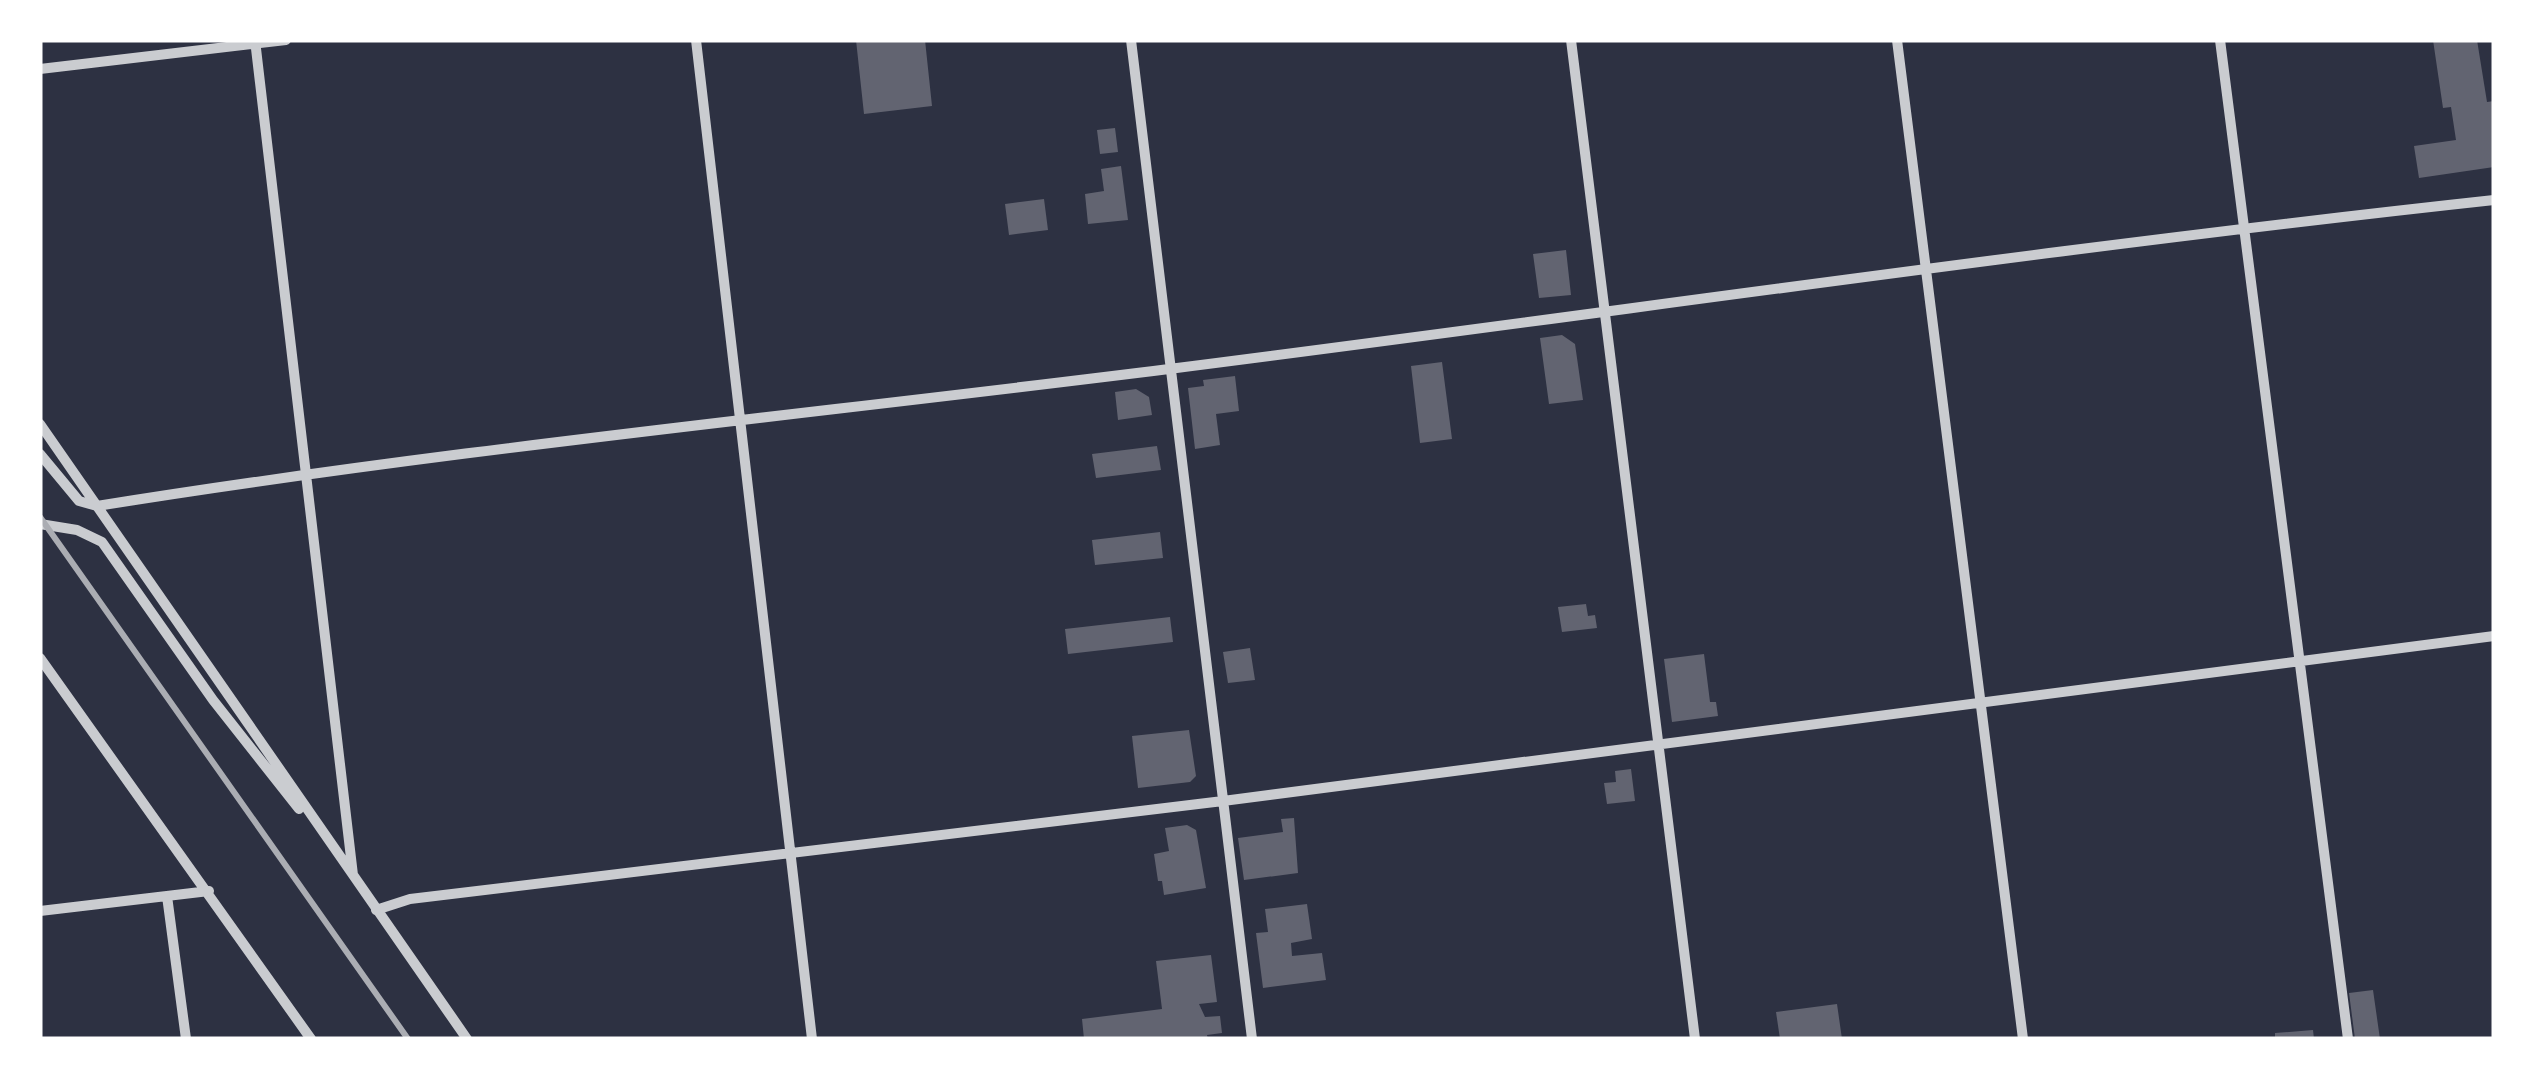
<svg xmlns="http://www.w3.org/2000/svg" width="2534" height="1079" font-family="'Fira Sans Condensed',sans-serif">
<rect width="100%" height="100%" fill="#2d3142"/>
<path fill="#626471" d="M 856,40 L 925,40 L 932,106 L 864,114 Z
M 2433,40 L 2477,40 L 2487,102 L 2494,101 L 2494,167 L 2419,178 L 2414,146 L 2456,140 L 2451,107 L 2443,108 Z
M 1115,128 L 1118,152 L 1100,154 L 1097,130 Z
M 1121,166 L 1128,220 L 1088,224 L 1085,194 L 1104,191 L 1101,169 Z
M 1044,199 L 1048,230 L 1009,235 L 1005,204 Z
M 1566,250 L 1571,295 L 1539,298 L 1533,254 Z
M 1562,335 L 1575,344 L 1583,400 L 1549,404 L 1540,338 Z
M 1442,362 L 1452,439 L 1420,443 L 1411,366 Z
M 1235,376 L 1239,411 L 1216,414 L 1220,445 L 1195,449 L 1188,388 L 1204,386 L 1203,380 Z
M 1136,389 L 1149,397 L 1152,415 L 1118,420 L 1115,392 Z
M 1157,446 L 1161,470 L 1096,478 L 1092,454 Z
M 1160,532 L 1163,558 L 1095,565 L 1092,540 Z
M 1586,604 L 1588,616 L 1595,615 L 1597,628 L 1562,632 L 1558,607 Z
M 1170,617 L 1173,642 L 1068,654 L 1065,629 Z
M 1250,648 L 1255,680 L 1228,683 L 1223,652 Z
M 1704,654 L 1710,702 L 1716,702 L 1718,716 L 1672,722 L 1664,659 Z
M 1189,730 L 1196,776 L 1190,782 L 1138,788 L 1132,736 Z
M 1631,769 L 1635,801 L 1607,804 L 1604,783 L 1616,782 L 1615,771 Z
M 1294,818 L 1298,873 L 1244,880 L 1238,838 L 1283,832 L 1281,819 Z
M 1187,825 L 1196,830 L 1206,888 L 1164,895 L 1162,881 L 1158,881 L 1154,854 L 1169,851 L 1165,828 Z
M 1307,904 L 1312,939 L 1291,943 L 1292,956 L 1322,953 L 1326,980 L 1263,988 L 1256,933 L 1268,932 L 1265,909 Z
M 1211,955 L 1217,1002 L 1199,1004 L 1205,1017 L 1220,1016 L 1222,1033 L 1207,1035 L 1208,1039 L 1084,1039 L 1082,1019 L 1162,1009 L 1156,961 Z
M 2373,990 L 2380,1039 L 2355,1039 L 2349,993 Z
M 1837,1004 L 1842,1039 L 1780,1039 L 1776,1012 Z
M 2313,1030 L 2314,1039 L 2275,1039 L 2275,1033 Z"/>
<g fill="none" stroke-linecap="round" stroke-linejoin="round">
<path stroke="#caccd0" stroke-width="10" d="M 255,40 L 353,875
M 696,40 L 812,1039
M 1131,40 L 1252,1039
M 1571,40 L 1695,1039
M 1897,40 L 2023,1039
M 2220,40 L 2348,1039
M 40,69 L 286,40
M 40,424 L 467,1039
M 40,454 L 79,501 L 97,506 C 452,449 811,414 1169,369 C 1611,313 2051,248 2494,200
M 40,524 L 77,530 L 102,542 L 213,700 L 299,809
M 40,658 L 311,1039
M 167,896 L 186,1039
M 376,910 L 410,899 L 1223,801 L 2494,636
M 40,911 L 209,891"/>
<path stroke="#abadb3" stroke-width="6" d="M 40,517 L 408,1039"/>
</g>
<rect width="2534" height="1079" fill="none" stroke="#ffffff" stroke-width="85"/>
</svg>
